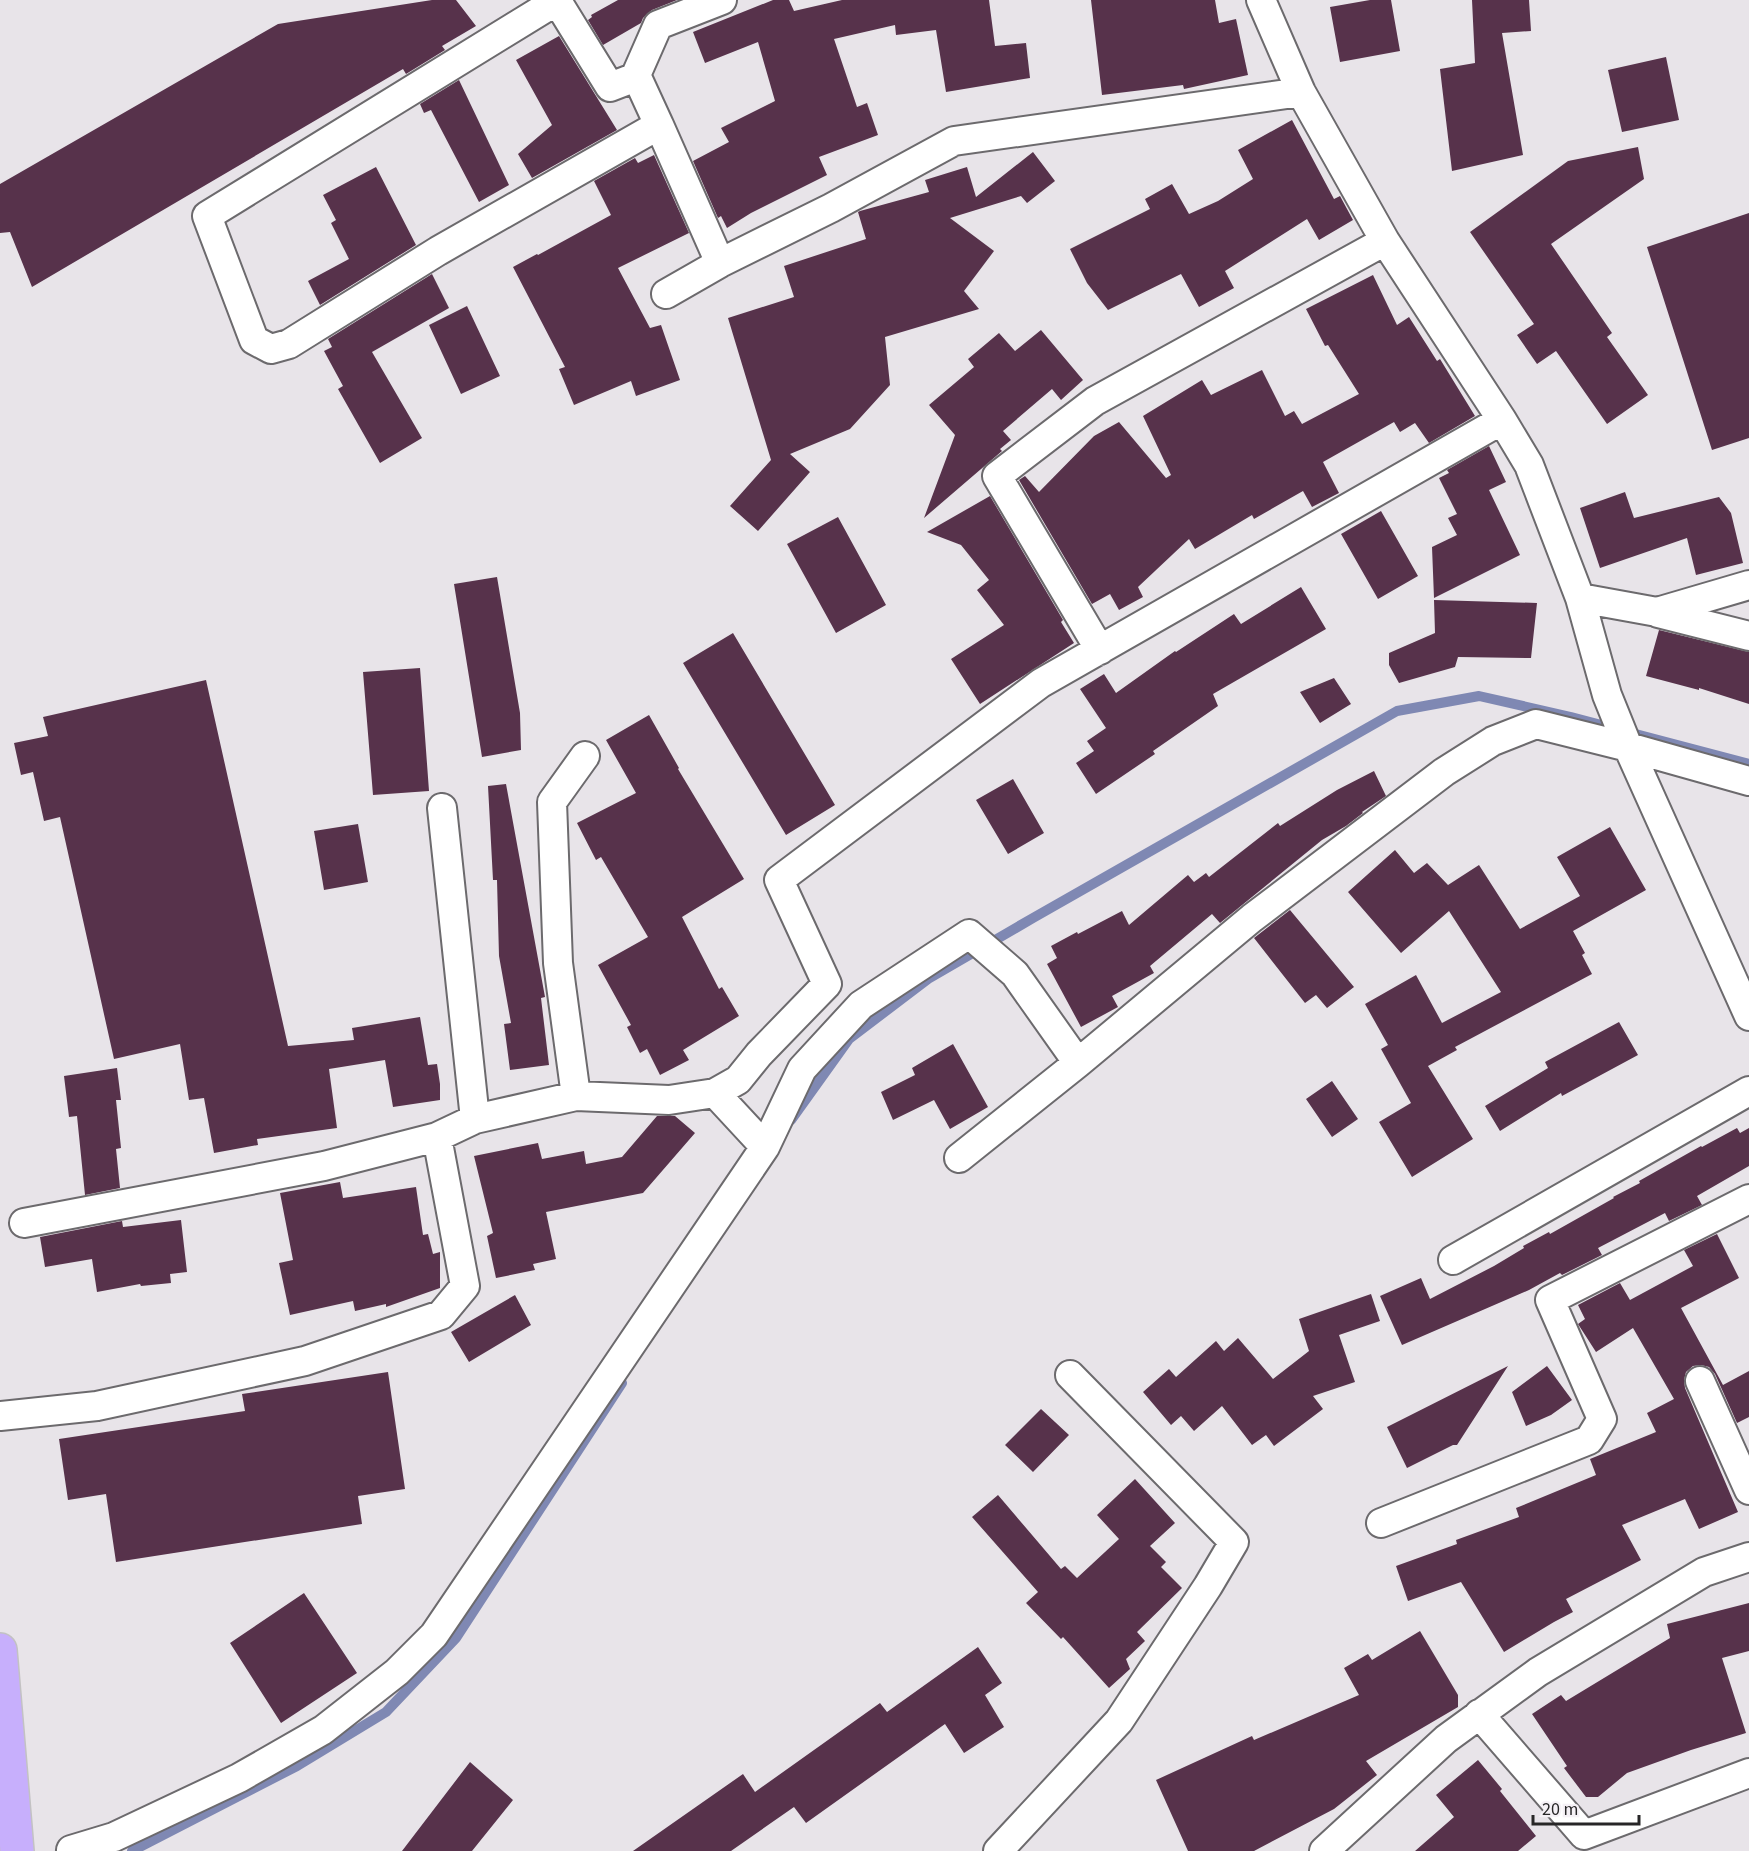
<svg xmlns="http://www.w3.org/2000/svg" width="1749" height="1851" font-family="'Source Sans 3',sans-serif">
<rect width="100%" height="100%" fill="#e8e4e9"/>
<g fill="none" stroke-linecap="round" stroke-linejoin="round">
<path stroke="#7f88b3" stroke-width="10" d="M 791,1120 L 849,1039 L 928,979 L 1033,918 L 1397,711 L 1479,696 L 1571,717 L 1749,764
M 132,1851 L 297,1766 L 386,1712 L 456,1638 L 622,1383"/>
</g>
<path fill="#57324b" d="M 432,0 L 456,0 L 476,26 L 442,46 L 445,50 L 406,74 L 403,69 L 32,287 L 10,232 L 0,233 L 0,184 L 278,24 Z
M 618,0 L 677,0 L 652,10 L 643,18 L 641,23 L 603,45 L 588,20 L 592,17 L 591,15 Z
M 773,0 L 789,0 L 794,11 L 842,0 L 989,0 L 995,46 L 1026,43 L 1030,78 L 946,92 L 936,30 L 896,35 L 895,25 L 834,39 L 857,107 L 867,103 L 878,135 L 819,157 L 827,175 L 751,213 L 727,228 L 721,216 L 718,218 L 693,161 L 729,142 L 721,128 L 775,101 L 758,42 L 705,63 L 693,32 Z
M 1091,0 L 1215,0 L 1219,23 L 1236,19 L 1248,75 L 1184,89 L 1183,85 L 1102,95 Z
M 1370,0 L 1391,0 L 1400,51 L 1340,62 L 1330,7 Z
M 1472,0 L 1529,0 L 1531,31 L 1502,33 L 1523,155 L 1452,171 L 1440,69 L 1475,63 Z
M 559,36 L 617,130 L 532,178 L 518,154 L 552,125 L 516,60 Z
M 1666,57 L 1679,120 L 1622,132 L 1608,70 Z
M 459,80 L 509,185 L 479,202 L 431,110 L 424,113 L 420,104 Z
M 1292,120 L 1334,199 L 1340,196 L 1353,220 L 1319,240 L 1307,219 L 1225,271 L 1234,288 L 1199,307 L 1181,274 L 1108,310 L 1087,283 L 1070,249 L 1150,209 L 1145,199 L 1172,184 L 1189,214 L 1218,201 L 1253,179 L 1238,150 Z
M 1638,147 L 1644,179 L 1551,244 L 1612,333 L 1607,337 L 1648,395 L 1607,424 L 1556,351 L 1537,364 L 1517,335 L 1534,324 L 1470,232 L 1568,161 Z
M 1033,152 L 1055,181 L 1027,203 L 1021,196 L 950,218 L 994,251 L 964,291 L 979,309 L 885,337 L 890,385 L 850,429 L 790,454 L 810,472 L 758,531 L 730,506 L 771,460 L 728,318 L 794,297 L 784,266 L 866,239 L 858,212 L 860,211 L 929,192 L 925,180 L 967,167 L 976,197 Z
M 654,155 L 689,233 L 618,268 L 650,328 L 661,325 L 680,380 L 636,396 L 631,381 L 574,405 L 559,369 L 565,367 L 513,267 L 537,254 L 538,255 L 611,215 L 594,181 L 635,158 L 638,163 Z
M 376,167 L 416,245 L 320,305 L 308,281 L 349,259 L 331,223 L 336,220 L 323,195 Z
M 1749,213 L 1749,438 L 1712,450 L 1647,247 Z
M 432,274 L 449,308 L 372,352 L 422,438 L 380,463 L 338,389 L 343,386 L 324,351 L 332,347 L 328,339 Z
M 1373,275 L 1397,325 L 1409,317 L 1437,361 L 1440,359 L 1475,416 L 1429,443 L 1415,423 L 1400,432 L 1394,422 L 1323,462 L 1339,493 L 1312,507 L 1303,491 L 1254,519 L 1252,515 L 1195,549 L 1189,539 L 1138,587 L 1143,597 L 1119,610 L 1110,594 L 1092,604 L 1019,480 L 1025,476 L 1039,492 L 1094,436 L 1119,422 L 1166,478 L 1171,475 L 1143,416 L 1202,380 L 1211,395 L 1262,370 L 1285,416 L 1294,411 L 1302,424 L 1359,394 L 1328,345 L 1325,346 L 1306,309 Z
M 467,306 L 500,376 L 461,394 L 429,325 Z
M 1041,330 L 1083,380 L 1061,400 L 1052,389 L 1003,431 L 1011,440 L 1000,449 L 1002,451 L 924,518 L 955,435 L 929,405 L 974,367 L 968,359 L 999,333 L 1015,351 Z
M 1489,446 L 1506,482 L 1489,490 L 1520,555 L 1434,598 L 1432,547 L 1457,535 L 1448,518 L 1457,514 L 1439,478 L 1449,473 L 1447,470 Z
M 1625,492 L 1634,518 L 1719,497 L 1731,513 L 1743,563 L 1696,575 L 1687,538 L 1600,568 L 1580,508 Z
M 990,496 L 1063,620 L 1061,622 L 1074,643 L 980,704 L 951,659 L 1004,625 L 977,590 L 989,580 L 961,545 L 927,532 Z
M 1381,511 L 1418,576 L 1378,599 L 1341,534 Z
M 838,517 L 886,605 L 836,633 L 787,544 Z
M 497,577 L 520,713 L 521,750 L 482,757 L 454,584 Z
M 1301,587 L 1326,629 L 1213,694 L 1218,706 L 1153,751 L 1155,754 L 1096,794 L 1076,763 L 1094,751 L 1087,741 L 1106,728 L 1080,689 L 1104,674 L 1116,693 L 1175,651 L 1176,652 L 1234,614 L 1241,624 Z
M 1434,600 L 1537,603 L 1531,658 L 1458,657 L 1455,667 L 1399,683 L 1389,665 L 1389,653 L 1435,633 Z
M 1659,630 L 1749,652 L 1749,704 L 1699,688 L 1699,690 L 1646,676 Z
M 733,633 L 835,805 L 786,835 L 683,663 Z
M 420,668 L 429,791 L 373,795 L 363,672 Z
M 1334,678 L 1351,704 L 1320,723 L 1300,692 Z
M 206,680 L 288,1046 L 354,1040 L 352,1028 L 420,1017 L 428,1065 L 437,1064 L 440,1084 L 440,1100 L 393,1107 L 385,1060 L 329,1069 L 337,1128 L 257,1139 L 258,1145 L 214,1153 L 204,1098 L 189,1100 L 180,1044 L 114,1059 L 60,817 L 44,821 L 33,772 L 21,775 L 14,743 L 48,736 L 43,717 Z
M 649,715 L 679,768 L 678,769 L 744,879 L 682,917 L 719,989 L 722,987 L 739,1016 L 683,1050 L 689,1060 L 660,1075 L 647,1049 L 640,1053 L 627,1027 L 631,1025 L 598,965 L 648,937 L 601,857 L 596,860 L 577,823 L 636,793 L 606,740 Z
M 1374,771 L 1386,796 L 1362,812 L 1363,813 L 1346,826 L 1322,840 L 1220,923 L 1212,914 L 1150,966 L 1154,973 L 1112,996 L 1118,1007 L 1081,1027 L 1047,964 L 1057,958 L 1051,946 L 1077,932 L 1078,934 L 1122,911 L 1129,925 L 1188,875 L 1194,882 L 1206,873 L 1209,877 L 1278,823 L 1280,826 L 1337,790 Z
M 1013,779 L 1044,833 L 1008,854 L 976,800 Z
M 506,784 L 545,997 L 541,998 L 549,1065 L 510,1070 L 504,1024 L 511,1023 L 499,956 L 497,880 L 493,880 L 488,786 Z
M 358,824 L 368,882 L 324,890 L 314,831 Z
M 1610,827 L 1646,890 L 1573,931 L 1585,953 L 1582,955 L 1592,974 L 1455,1047 L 1457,1050 L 1428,1066 L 1473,1139 L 1412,1177 L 1379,1122 L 1411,1103 L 1381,1049 L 1388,1045 L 1365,1004 L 1416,975 L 1442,1023 L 1501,992 L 1449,911 L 1401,953 L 1348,892 L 1395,850 L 1414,873 L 1427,863 L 1448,885 L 1479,865 L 1520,929 L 1580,896 L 1557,857 Z
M 1290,910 L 1354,987 L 1327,1008 L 1316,995 L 1305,1003 L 1254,938 Z
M 1619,1022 L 1638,1055 L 1562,1096 L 1561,1093 L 1500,1131 L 1485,1106 L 1548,1068 L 1545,1062 Z
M 953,1044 L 988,1107 L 950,1129 L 934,1100 L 893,1120 L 881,1092 L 915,1075 L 912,1068 Z
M 117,1068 L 121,1100 L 116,1100 L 121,1148 L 116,1149 L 120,1188 L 85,1195 L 77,1116 L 69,1117 L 64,1076 Z
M 1332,1081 L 1358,1119 L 1332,1137 L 1306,1099 Z
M 657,1116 L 675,1116 L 695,1133 L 643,1193 L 546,1212 L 556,1259 L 533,1264 L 535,1270 L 496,1278 L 487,1236 L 493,1233 L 474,1156 L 538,1143 L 542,1159 L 584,1151 L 586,1164 L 622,1157 Z
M 1737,1128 L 1740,1133 L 1749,1128 L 1749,1166 L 1697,1196 L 1702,1205 L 1669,1221 L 1665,1213 L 1598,1248 L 1602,1255 L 1562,1275 L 1560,1273 L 1529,1290 L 1402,1345 L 1380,1296 L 1421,1278 L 1430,1299 L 1494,1266 L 1524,1248 L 1523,1246 L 1549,1232 L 1550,1234 L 1614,1198 L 1613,1197 L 1640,1183 L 1639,1181 L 1701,1146 L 1702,1147 Z
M 340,1182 L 343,1198 L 416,1187 L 423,1235 L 428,1234 L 433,1254 L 440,1252 L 440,1288 L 386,1307 L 386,1304 L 355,1311 L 353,1301 L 290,1315 L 279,1263 L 293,1260 L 280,1193 Z
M 181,1220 L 187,1272 L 170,1274 L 171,1283 L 141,1286 L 140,1284 L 97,1292 L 92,1259 L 45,1267 L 40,1237 L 122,1221 L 123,1227 Z
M 1717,1234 L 1739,1278 L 1681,1308 L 1723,1385 L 1749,1371 L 1749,1417 L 1737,1423 L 1715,1374 L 1709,1367 L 1701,1365 L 1693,1366 L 1686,1372 L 1684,1380 L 1685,1388 L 1738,1512 L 1699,1529 L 1685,1499 L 1622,1525 L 1641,1560 L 1566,1599 L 1573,1612 L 1554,1622 L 1504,1652 L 1461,1582 L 1408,1601 L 1396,1566 L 1457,1544 L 1456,1540 L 1519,1517 L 1516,1508 L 1596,1475 L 1590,1459 L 1656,1432 L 1647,1413 L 1674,1399 L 1633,1328 L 1596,1352 L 1578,1324 L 1585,1319 L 1578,1305 L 1620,1283 L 1630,1300 L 1693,1266 L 1684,1250 Z
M 1371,1294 L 1380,1321 L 1339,1335 L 1355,1382 L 1313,1396 L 1323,1409 L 1274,1446 L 1266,1435 L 1252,1445 L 1222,1406 L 1194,1431 L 1181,1416 L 1171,1425 L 1143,1392 L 1169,1369 L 1176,1377 L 1216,1341 L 1224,1351 L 1238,1338 L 1273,1379 L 1309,1351 L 1299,1319 Z
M 515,1295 L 531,1325 L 469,1362 L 451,1332 Z
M 1508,1366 L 1457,1445 L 1453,1445 L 1407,1468 L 1387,1427 Z
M 1547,1366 L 1572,1400 L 1551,1415 L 1526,1426 L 1512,1392 Z
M 388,1372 L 405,1489 L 358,1496 L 362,1524 L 116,1562 L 106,1494 L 68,1500 L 59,1439 L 245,1411 L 242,1394 Z
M 1041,1409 L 1069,1435 L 1033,1472 L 1005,1445 Z
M 1135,1479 L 1175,1523 L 1150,1546 L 1166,1562 L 1161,1567 L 1182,1588 L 1137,1632 L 1145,1641 L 1126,1659 L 1130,1669 L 1109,1688 L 1063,1637 L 1061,1639 L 1026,1603 L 1038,1592 L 972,1517 L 998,1495 L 1061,1569 L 1065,1566 L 1077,1578 L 1119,1539 L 1097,1515 Z
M 304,1593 L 357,1673 L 281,1723 L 230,1643 Z
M 1749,1603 L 1749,1651 L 1722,1658 L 1746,1733 L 1691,1750 L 1627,1773 L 1598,1797 L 1586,1797 L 1564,1768 L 1567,1766 L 1532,1714 L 1561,1695 L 1566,1701 L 1670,1638 L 1667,1624 Z
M 1420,1631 L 1458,1695 L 1458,1707 L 1366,1761 L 1377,1775 L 1334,1809 L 1254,1851 L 1188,1851 L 1156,1780 L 1252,1736 L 1254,1740 L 1359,1695 L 1344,1668 L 1368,1654 L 1372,1660 Z
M 978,1647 L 1002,1683 L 985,1695 L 1004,1727 L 964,1753 L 945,1724 L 806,1823 L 794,1807 L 731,1851 L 633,1851 L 743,1774 L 755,1792 L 880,1703 L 887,1712 Z
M 1478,1760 L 1502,1789 L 1500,1791 L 1536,1836 L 1518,1851 L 1415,1851 L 1454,1817 L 1436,1795 Z
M 470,1762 L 513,1800 L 472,1851 L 402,1851 Z"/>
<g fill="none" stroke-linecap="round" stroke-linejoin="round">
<g stroke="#6c6a6d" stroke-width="32">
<path id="minor" d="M 558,0 L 207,216 L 254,340 L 271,349 L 289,344 L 438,251 L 659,125 L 720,263
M 1261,0 L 1301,92 L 1385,241 L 1502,420 L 1529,465 L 1580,598 L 1607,695 L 1628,747 L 1749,1016
M 557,1 L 610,87 L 636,77
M 659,125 L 636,75 L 658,25 L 722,0
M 666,294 L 720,263 L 831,208 L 954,141 L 1301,92
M 1580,598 L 1657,612 L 1749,585
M 1658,613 L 1749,636
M 1100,650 L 997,476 L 1095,401 L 1385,241
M 442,808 L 475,1119
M 715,1093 L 765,1147
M 576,1096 L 558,963 L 552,802 L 585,756
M 959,1158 L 1078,1063 L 1252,918 L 1444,772 L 1493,741 L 1536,724 L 1628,747 L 1749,781
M 24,1223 L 324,1166 L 437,1137 L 475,1119 L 576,1096 L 669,1100 L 715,1093 L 738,1080 L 759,1054 L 827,984 L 779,880 L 1041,683 L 1502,420
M 1453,1260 L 1749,1091
M 1700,1381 L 1749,1490
M 0,1416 L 97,1406 L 305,1361 L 441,1315 L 465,1286 L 437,1137
M 1381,1523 L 1589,1440 L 1602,1419 L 1550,1300 L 1749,1199
M 1479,1714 L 1584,1835 L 1749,1773
M 71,1850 L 114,1837 L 239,1778 L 323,1730 L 397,1672 L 434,1635 L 765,1147 L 802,1069 L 861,1005 L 969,934 L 1015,974 L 1078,1063
M 998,1851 L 1119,1721 L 1208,1586 L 1234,1542 L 1070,1375
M 1324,1851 L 1446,1739 L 1538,1672 L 1704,1572 L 1749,1557"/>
</g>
<g stroke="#c3c2c3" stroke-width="36">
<path id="trunk" d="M 0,1650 L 17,1851"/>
</g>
<use href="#minor" stroke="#fff" stroke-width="28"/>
<use href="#trunk" stroke="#c7affc" stroke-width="33"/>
</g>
<path d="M1533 1815v9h106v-9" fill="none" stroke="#272627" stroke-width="3"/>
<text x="1542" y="1815" font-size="18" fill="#272627" stroke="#f5f1f6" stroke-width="4.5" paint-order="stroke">20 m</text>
</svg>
